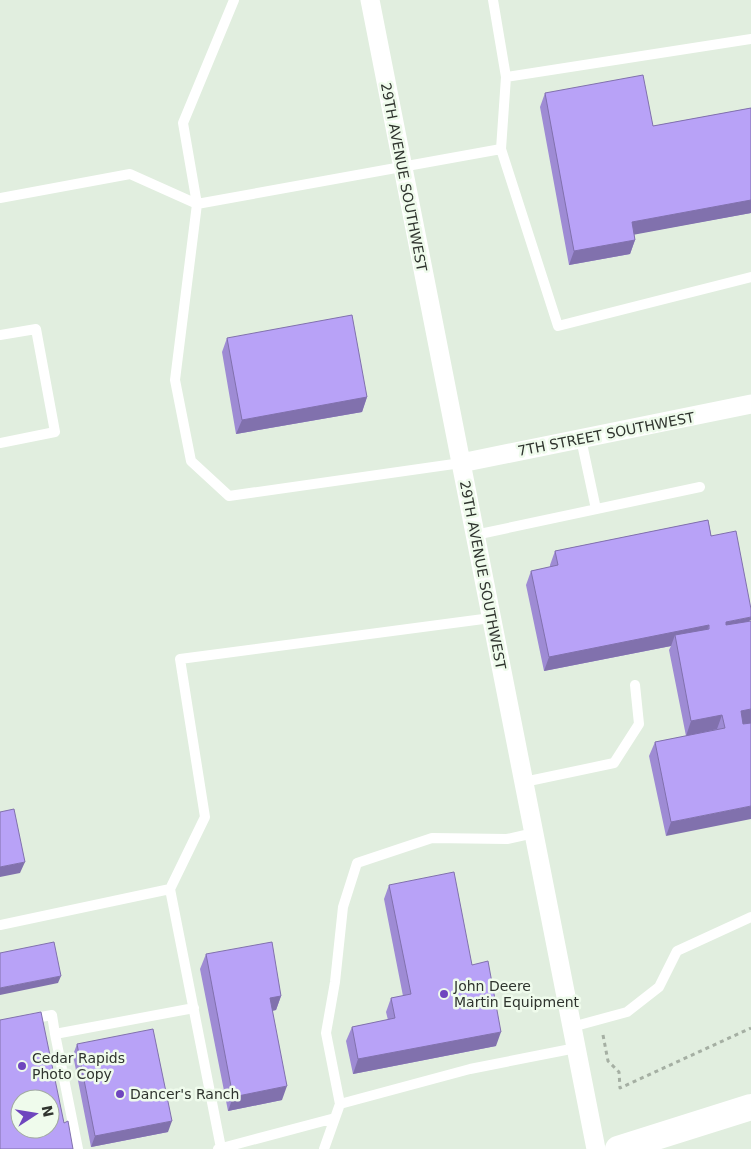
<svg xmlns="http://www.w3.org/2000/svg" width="751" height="1149" font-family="'DejaVu Sans',sans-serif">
<rect width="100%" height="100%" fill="#e1eedf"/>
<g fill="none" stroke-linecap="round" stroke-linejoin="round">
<path stroke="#a5afa3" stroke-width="3" stroke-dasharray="4 4" stroke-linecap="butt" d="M 603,1035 L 608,1061 L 619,1072 L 620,1088 L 751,1028"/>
<path stroke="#fff" stroke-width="10" d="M 234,0 L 183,123 L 197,204 L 175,380 L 191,461 L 229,496 L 461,463
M 493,0 L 506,77
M 751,39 L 506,77 L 501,149 L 558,326 L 751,277
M 0,198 L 130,174 L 197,204 L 501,149
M 0,335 L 36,329 L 55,432 L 0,443
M 581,439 L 596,509
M 475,535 L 700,487
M 524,782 L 614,763 L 639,724 L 635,685
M 170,889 L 221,1148
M 0,925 L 170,889 L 205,817 L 180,659 L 491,618
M 30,1019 L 52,1015 L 55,1034 L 194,1008
M 572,1027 L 627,1012 L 659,987 L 677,951 L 751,917
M 55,1034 L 78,1149
M 340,1104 L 326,1033 L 335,982 L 343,907 L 357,863 L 432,838 L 507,839 L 534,833
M 218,1149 L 335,1118
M 324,1149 L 340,1104 L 470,1069 L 576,1048"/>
<path stroke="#fff" stroke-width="19" d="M 370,0 L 596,1149
M 461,463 L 751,404"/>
<path stroke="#fff" stroke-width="26" d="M 618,1149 L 751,1107"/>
</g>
<path fill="#9e8bd4" d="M 545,93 L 653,126 L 751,108 L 751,213 L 634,234 L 635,240 L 630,254 L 569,265 L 540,107 Z
M 227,338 L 367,397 L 362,412 L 236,434 L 222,352 Z
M 708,520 L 751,723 L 666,836 L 649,756 L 655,742 L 686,736 L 669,650 L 671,646 L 544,671 L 526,585 L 531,571 L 550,567 L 550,565 L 555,551 Z
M 389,885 L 472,965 L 496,1046 L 353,1074 L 346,1041 L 352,1027 L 388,1020 L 386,1012 L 391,998 L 403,996 L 384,899 Z
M 206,954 L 281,996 L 276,1010 L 272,1011 L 282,1100 L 228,1111 L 200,969 Z
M 77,1044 L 168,1132 L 91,1147 L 73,1055 Z"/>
<path fill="#8171ad" d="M 751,200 L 751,213 L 627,236 L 632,222 Z
M 635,240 L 630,254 L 569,265 L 574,251 Z
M 367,397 L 362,412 L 236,434 L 242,420 Z
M 751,617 L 751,620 L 720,636 L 726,622 Z
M 709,625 L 704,639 L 675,635 L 671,646 L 544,671 L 549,657 Z
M 751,709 L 751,723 L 736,726 L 741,711 Z
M 722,715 L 717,729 L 686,736 L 691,721 Z
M 751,806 L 751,819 L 666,836 L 671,822 Z
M 25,862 L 20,873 L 0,877 L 0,867 Z
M 61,976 L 58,983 L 0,995 L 0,988 Z
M 281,996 L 276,1010 L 265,1012 L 270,998 Z
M 501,1032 L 496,1046 L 353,1074 L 358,1059 Z
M 287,1086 L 282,1100 L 228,1111 L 233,1097 Z
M 172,1121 L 168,1132 L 91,1147 L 95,1136 Z"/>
<path fill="#b8a2f7" stroke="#8171ad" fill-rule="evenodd" d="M 643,75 L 653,126 L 751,108 L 751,200 L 632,222 L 635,240 L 574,251 L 545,93 Z
M 352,315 L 367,397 L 242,420 L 227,338 Z
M 708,520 L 711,536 L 736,531 L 751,609 L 751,617 L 726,622 L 726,625 L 751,621 L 751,709 L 741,711 L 743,724 L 751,723 L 751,806 L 671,822 L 655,742 L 725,728 L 722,715 L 691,721 L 675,635 L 709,629 L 709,625 L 549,657 L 531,571 L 558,565 L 555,551 Z
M 14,809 L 25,862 L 0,867 L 0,812 Z
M 454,872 L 472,965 L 488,961 L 501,1032 L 358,1059 L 352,1027 L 395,1018 L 391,998 L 411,994 L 389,885 Z
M 54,942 L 61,976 L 0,988 L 0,953 Z
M 272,942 L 281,996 L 270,998 L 287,1086 L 233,1097 L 206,954 Z
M 41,1012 L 64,1123 L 68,1121 L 73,1149 L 0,1149 L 0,1020 ZM 20,1099 L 50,1099 L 50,1129 L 20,1129 Z
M 153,1029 L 172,1121 L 95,1136 L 77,1044 Z"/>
<g fill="#6f46be" stroke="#effbec" stroke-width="2">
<circle cx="444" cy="994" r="5"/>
<circle cx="22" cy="1066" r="5"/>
<circle cx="120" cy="1094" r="5"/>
</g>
<g text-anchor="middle" stroke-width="5" stroke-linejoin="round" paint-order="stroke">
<g font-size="14" fill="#2f342e" stroke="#effbec">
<text transform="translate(404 177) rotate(79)" y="5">29TH AVENUE SOUTHWEST</text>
<text transform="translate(606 434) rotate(-11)" y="5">7TH STREET SOUTHWEST</text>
<text transform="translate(483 575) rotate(79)" y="5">29TH AVENUE SOUTHWEST</text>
</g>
<g font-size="14" fill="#2f342e" stroke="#effbec" text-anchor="start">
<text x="454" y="991">John Deere<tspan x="454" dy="16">Martin Equipment</tspan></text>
<text x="32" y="1063">Cedar Rapids<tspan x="32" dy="16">Photo Copy</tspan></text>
<text x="130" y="1099">Dancer's Ranch</text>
</g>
</g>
<g transform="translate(35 1114) rotate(78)"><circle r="24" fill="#effbec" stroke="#a2aba0"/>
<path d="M0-4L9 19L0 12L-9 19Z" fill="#6f46be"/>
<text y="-8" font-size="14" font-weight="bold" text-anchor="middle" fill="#2f342e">N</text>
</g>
</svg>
